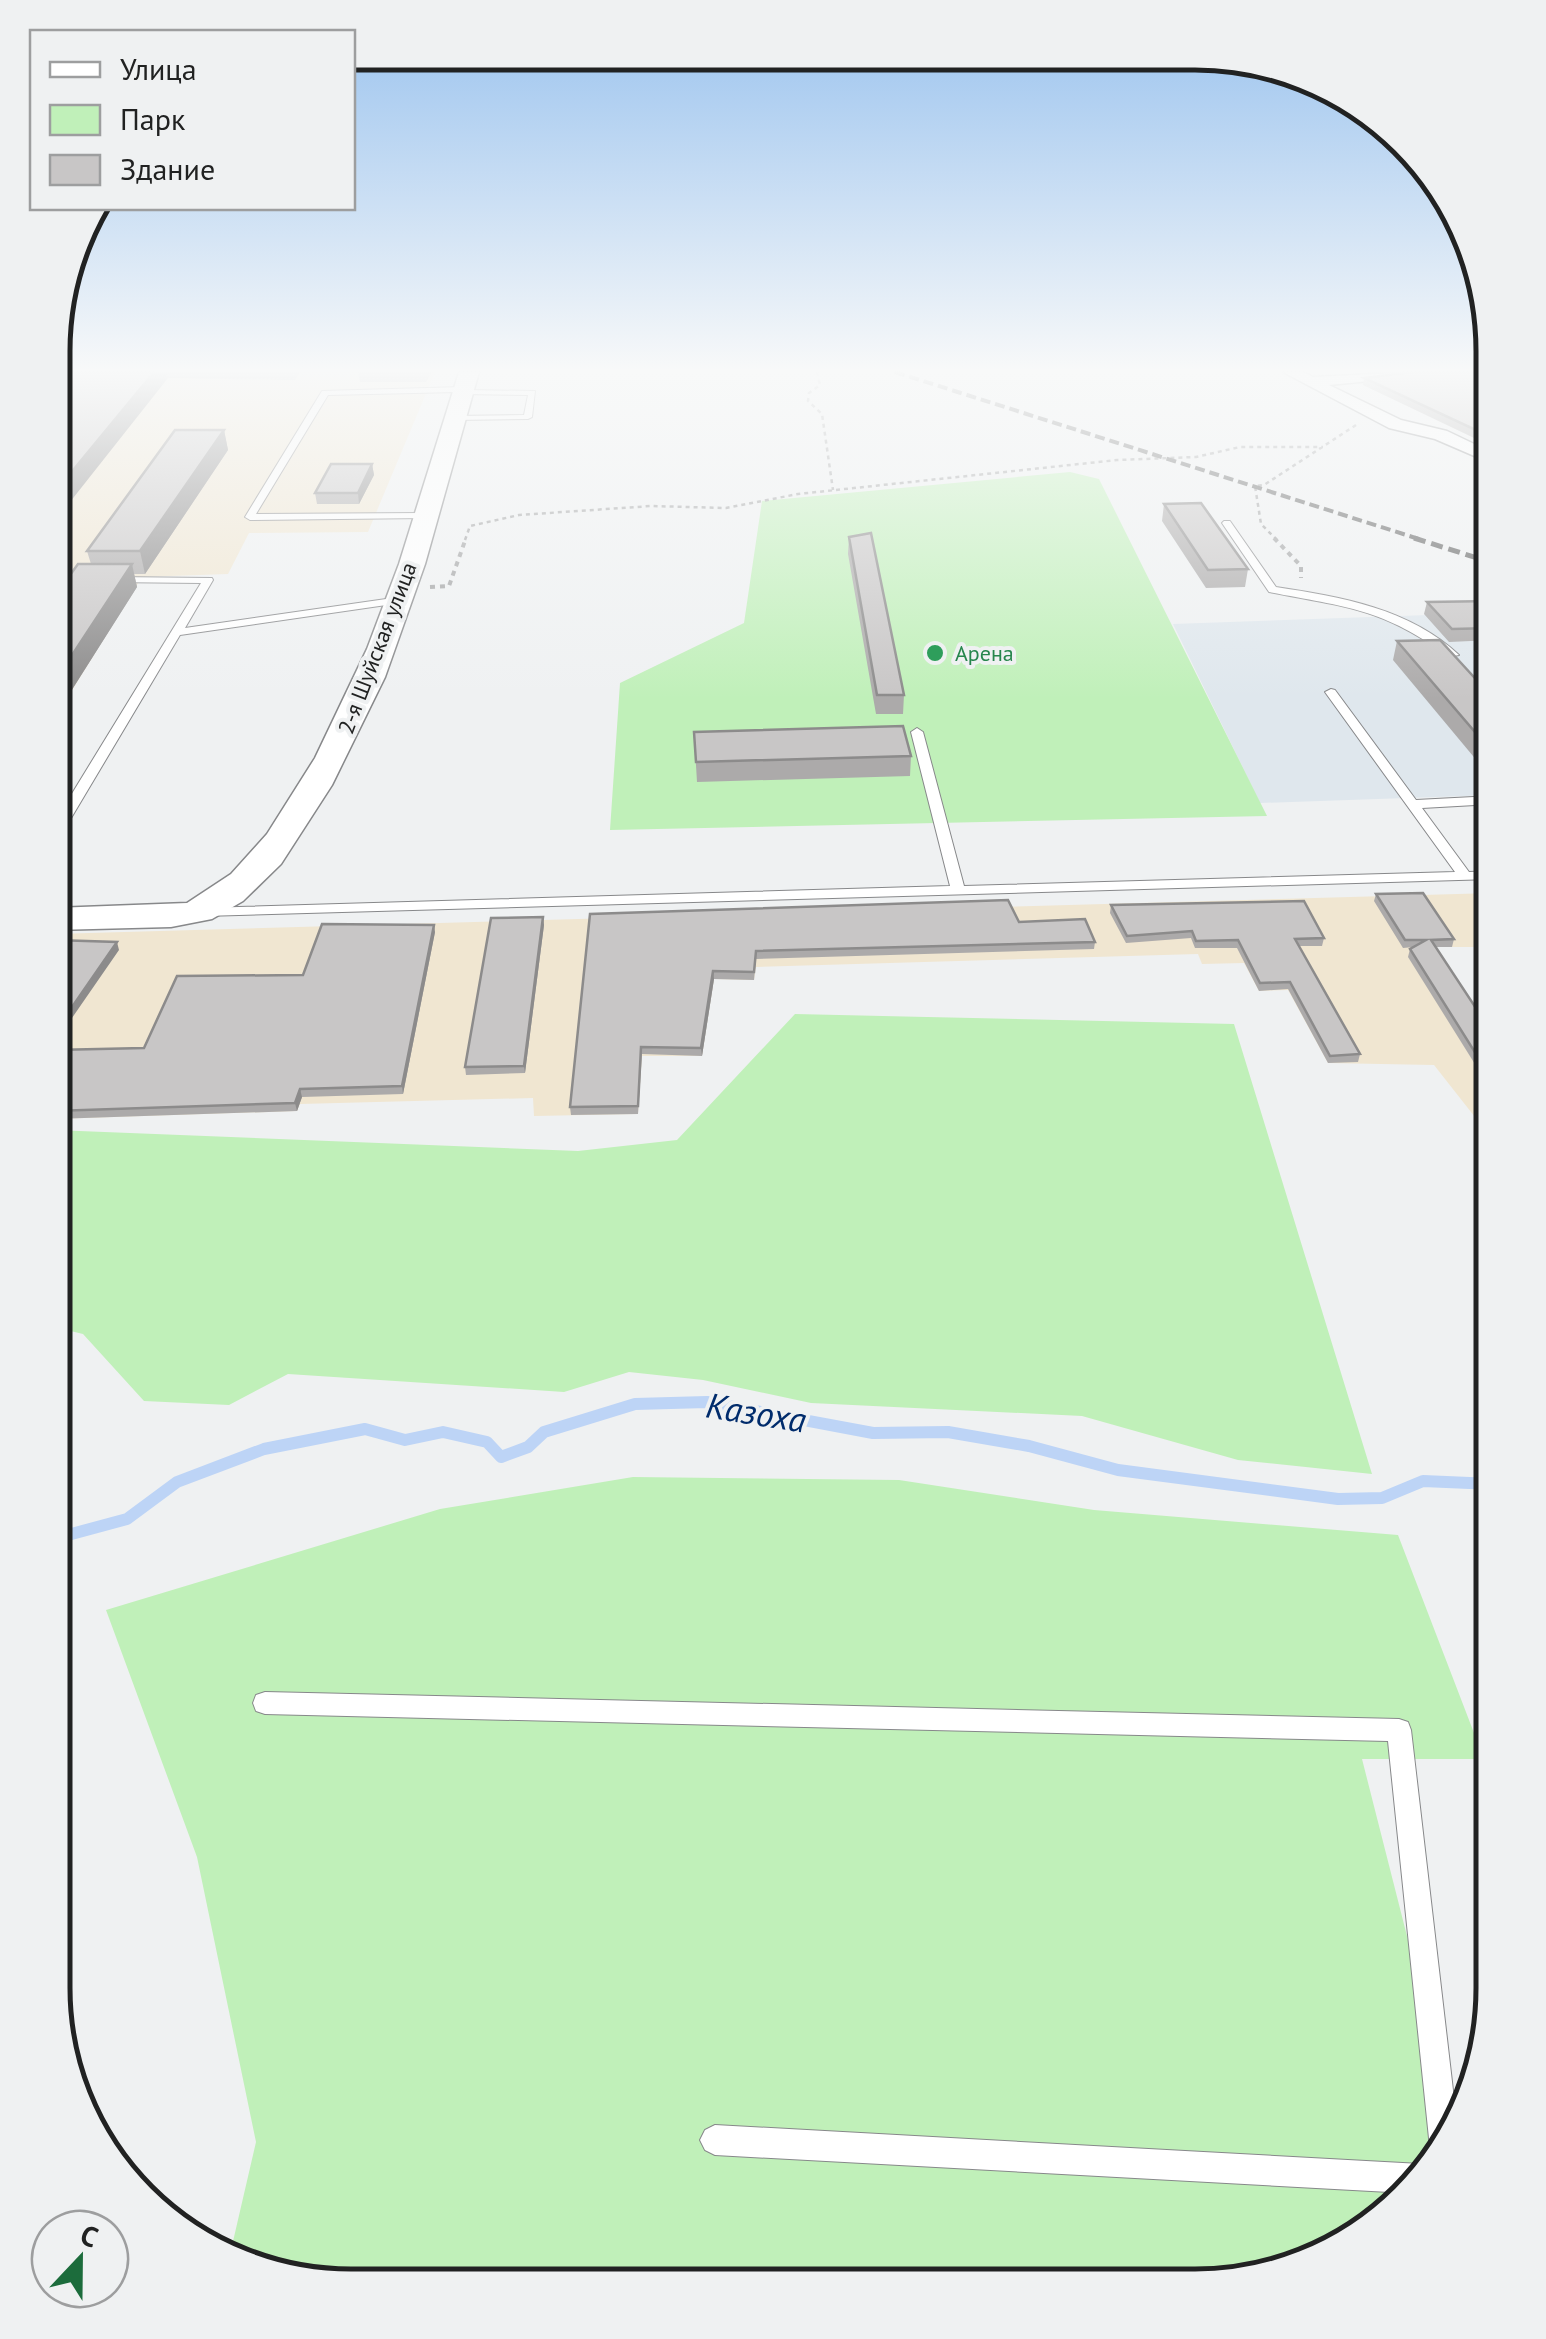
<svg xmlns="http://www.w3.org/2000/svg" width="1546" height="2339" font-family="'PT Sans',sans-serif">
<rect width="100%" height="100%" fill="#eff1f2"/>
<path fill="#dfe7ed" d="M 1486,613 L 1493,615 L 1493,657 L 1473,659 L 1493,681 L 1493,795 L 1260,803 L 1173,624 Z"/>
<path fill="#f0e6d1" d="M 55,372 L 435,372 L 368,532 L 249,533 L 228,574 L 142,577 L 55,718 Z
M 1493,893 L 1493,947 L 1431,947 L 1493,1046 L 1493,1140 L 1434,1065 L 1328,1063 L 1288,990 L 1259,991 L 1244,963 L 1202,964 L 1198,954 L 756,967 L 754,980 L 714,979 L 702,1056 L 642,1056 L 638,1114 L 534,1116 L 533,1098 L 300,1104 L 297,1111 L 54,1119 L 54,934 Z"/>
<path fill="#c0f0b9" d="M 1070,472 L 1099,479 L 1267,816 L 610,830 L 620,683 L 744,623 L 762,501 Z
M 795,1014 L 1234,1024 L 1372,1474 L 1238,1460 L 1082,1416 L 811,1403 L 703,1380 L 629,1372 L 564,1392 L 288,1374 L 229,1405 L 144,1401 L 83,1334 L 54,1327 L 54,1130 L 578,1151 L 677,1140 Z
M 633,1477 L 899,1480 L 1094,1510 L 1398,1535 L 1484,1759 L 1362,1759 L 1454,2121 L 1443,2154 L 1391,2213 L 1310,2264 L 1195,2286 L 313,2284 L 231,2250 L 256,2142 L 197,1857 L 106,1610 L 440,1509 Z"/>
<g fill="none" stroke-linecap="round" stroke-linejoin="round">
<path stroke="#bdd4f6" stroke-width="12" d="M 53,1539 L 127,1519 L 177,1482 L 264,1449 L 365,1429 L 405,1440 L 443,1432 L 487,1442 L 501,1457 L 528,1447 L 544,1432 L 635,1404 L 707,1402 L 873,1433 L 948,1432 L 1029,1446 L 1118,1470 L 1338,1499 L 1382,1498 L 1423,1481 L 1493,1484"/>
<g stroke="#87888a" stroke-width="2">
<path id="service" d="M 462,387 L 465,390 L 535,391 L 532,417 L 528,419 L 452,420 L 448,418 L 452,416 L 524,415 L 528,395 L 461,394 L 457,392 L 328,395 L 256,514 L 423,513 L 426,514 L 426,518 L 250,520 L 245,517 L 322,391 Z
M 1224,521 L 1230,521 L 1276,587 C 1341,597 1409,608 1459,655 L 1449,657 C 1383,608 1346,607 1269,592 L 1222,523 Z
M 112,577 L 212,578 L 213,580 L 185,628 L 400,597 L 405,600 L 400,603 L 180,635 L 61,835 L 54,839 L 54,823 L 201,583 L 108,582 L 107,580 Z
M 1331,689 L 1335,690 L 1416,800 L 1493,796 L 1493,804 L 1422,808 L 1469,872 L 1493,871 L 1493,879 L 204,916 L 197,912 L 204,908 L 950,886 L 911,732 L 917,728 L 923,732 L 964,886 L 1455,872 L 1325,692 Z
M 265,1692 L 1399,1719 L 1408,1722 L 1411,1730 L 1456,2116 L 1443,2154 L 1438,2160 L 1435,2158 L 1430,2148 L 1388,1741 L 265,1714 L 256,1711 L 253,1703 L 256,1695 Z
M 715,2125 L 1421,2164 L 1431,2168 L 1408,2193 L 715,2155 L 705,2150 L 700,2140 L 705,2130 Z"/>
</g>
<g stroke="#87888a" stroke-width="3">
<path id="minor" d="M 1283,372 L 1303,372 L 1313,377 L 1418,372 L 1410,377 L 1329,385 L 1401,420 L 1447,431 L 1493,453 L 1493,464 L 1435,439 L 1389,428 Z"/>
</g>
<g stroke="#87888a" stroke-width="3">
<path id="tertiary" d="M 459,372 L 479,372 L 425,564 L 385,677 L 332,785 L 281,864 L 243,901 L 212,919 L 171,927 L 54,930 L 54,908 L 187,903 L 231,874 L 267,834 L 315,758 L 367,649 L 399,564 Z"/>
</g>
<path stroke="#a0a1a2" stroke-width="2.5" stroke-dasharray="4 4" stroke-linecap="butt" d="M 817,372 L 820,385 L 809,393 L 808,401 L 822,414 L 833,490
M 465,540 L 470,526 L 519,515 L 651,506 L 726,508 L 798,494 L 1117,460 L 1196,457 L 1240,447 L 1323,447
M 1277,540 L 1261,524 L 1255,486 L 1264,485 L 1356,425"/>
<path stroke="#a0a1a2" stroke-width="4" stroke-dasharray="5 5" stroke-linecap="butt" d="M 1274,538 L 1301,566 L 1301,578
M 430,587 L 449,586 L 466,538"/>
<use href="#service" fill="#fff" fill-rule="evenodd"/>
<use href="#minor" fill="#fff" fill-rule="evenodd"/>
<use href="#tertiary" fill="#fff" fill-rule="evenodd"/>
<path stroke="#606161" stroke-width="4" stroke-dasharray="10 5" stroke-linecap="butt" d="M 895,372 L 1422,540"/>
<path stroke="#606161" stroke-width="5" stroke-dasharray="12 6" stroke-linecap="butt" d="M 1414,538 L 1493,563"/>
</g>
<path fill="#acaaaa" d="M 55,372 L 300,372 L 295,380 L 168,378 Z
M 358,372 L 432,372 L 426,382 L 360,382 Z
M 1494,372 L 1493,447 L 1363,385 L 1364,378 L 1412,373 Z
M 224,430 L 228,450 L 145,574 L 134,574 L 137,587 L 54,718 L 55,596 L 91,564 L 87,551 Z
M 372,464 L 374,475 L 359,504 L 317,504 L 315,493 Z
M 1164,504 L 1248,569 L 1245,587 L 1206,588 L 1162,521 Z
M 849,537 L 904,695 L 903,714 L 876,714 L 848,554 Z
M 1493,601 L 1493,640 L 1449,642 L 1424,614 L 1427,602 Z
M 1397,641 L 1493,698 L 1493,780 L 1393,660 Z
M 694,732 L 911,756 L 910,776 L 697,782 Z
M 1376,894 L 1454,939 L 1452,947 L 1436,947 L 1493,1034 L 1493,1093 L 1408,957 L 1410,949 L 1414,947 L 1403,948 L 1374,901 Z
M 1477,896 L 1493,897 L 1493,924 L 1475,904 Z
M 1111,905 L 1324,938 L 1322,946 L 1299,946 L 1360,1054 L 1358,1062 L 1328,1063 L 1288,989 L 1259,991 L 1237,948 L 1195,948 L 1191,938 L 1126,943 L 1110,913 Z
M 590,914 L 1019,922 L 1095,942 L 1094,949 L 756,959 L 754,980 L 714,979 L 702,1056 L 642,1054 L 638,1114 L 571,1115 L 570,1107 Z
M 544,925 L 525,1073 L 466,1075 L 465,1067 Z
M 435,932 L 403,1094 L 302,1097 L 297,1111 L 54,1119 L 54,1050 L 144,1048 L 303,975 Z"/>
<path fill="#8c8b8b" d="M 154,372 L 167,372 L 168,378 L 55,521 L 55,492 Z
M 224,430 L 228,450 L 145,574 L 140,551 Z
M 372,464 L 374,475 L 359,504 L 358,493 Z
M 132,564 L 137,587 L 54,718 L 55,681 Z
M 543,917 L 544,925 L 525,1073 L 524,1066 Z
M 434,925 L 435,932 L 403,1094 L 402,1086 Z
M 117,942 L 119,950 L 54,1044 L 54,1033 Z
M 713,971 L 714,979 L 702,1056 L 701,1048 Z
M 300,1089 L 302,1097 L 297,1111 L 295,1103 Z"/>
<path fill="#c8c6c6" stroke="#8c8b8b" stroke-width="2.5" d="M 55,372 L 154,372 L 55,492 Z
M 1414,372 L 1494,372 L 1493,438 L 1364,378 Z
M 175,430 L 224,430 L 140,551 L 87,551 Z
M 331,464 L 372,464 L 358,493 L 315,493 Z
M 1201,503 L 1248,569 L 1208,570 L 1164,504 Z
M 871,533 L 904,695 L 877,695 L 849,537 Z
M 78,564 L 132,564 L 55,681 L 55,596 Z
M 1493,601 L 1493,628 L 1452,629 L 1427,602 Z
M 1440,640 L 1493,698 L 1493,753 L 1397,641 Z
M 903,726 L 911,756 L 696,762 L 694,732 Z
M 1423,893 L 1454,939 L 1431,940 L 1493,1034 L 1493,1081 L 1410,949 L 1426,940 L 1405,940 L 1376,894 Z
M 1477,896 L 1493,897 L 1493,914 Z
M 1008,900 L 1019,922 L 1085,919 L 1095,942 L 756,951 L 754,972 L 713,971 L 701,1048 L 641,1047 L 638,1106 L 570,1107 L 590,914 Z
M 1304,901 L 1324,938 L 1295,939 L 1360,1054 L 1330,1056 L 1290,982 L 1260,983 L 1238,940 L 1196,941 L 1192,931 L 1127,936 L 1111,905 Z
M 543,917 L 524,1066 L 465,1067 L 491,918 Z
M 322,924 L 434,925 L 402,1086 L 300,1089 L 295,1103 L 54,1111 L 54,1050 L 144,1048 L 177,976 L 303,975 Z
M 54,940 L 117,942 L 54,1033 Z"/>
<linearGradient id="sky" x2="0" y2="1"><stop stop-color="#97c1ee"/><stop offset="0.53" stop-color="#f8f9f9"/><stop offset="1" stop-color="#f8f9f9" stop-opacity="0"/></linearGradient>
<rect width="1546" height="699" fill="url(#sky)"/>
<circle fill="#2e9e5b" stroke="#eff1f2" stroke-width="4" cx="935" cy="653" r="10"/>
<g text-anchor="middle" stroke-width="8" stroke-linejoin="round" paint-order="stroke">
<g font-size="22" fill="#212222" stroke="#eff1f2">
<text transform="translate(377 648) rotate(-69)" y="8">2-я Шуйская улица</text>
</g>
<g font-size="22" fill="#27864d" stroke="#eff1f2" text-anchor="start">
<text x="955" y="661">Арена</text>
</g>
<g font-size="35" font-style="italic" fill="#012c6c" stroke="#eff1f2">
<text transform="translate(756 1413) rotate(9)" y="12">Казоха</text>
</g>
</g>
<path d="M0 0H1546V2339H0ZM351 70H1195A281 281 0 0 1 1476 351V1988A281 281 0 0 1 1195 2269H351A281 281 0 0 1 70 1988V351A281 281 0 0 1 351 70Z" fill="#eff1f2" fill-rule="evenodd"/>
<path fill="none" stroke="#212222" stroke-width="5" d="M351 70H1195A281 281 0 0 1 1476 351V1988A281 281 0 0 1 1195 2269H351A281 281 0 0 1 70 1988V351A281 281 0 0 1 351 70Z"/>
<rect x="30" y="30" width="325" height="180" fill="#eff1f2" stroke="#9d9e9f" stroke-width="2.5"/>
<rect x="50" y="62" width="50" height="15" fill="#ffffff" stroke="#9d9e9f" stroke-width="2.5"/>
<text x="120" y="80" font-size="30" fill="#212222">Улица</text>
<rect x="50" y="105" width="50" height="30" fill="#c0f0b9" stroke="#9d9e9f" stroke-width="2.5"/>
<text x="120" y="130" font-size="30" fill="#212222">Парк</text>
<rect x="50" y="155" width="50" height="30" fill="#c8c6c6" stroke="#9d9e9f" stroke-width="2.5"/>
<text x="120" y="180" font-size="30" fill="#212222">Здание</text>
<g transform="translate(80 2259) rotate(22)"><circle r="48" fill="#eff1f2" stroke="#9d9e9f" stroke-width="2.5"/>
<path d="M0-8L18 38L0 25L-18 38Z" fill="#1c6c3c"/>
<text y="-15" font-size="28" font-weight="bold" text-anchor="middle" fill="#212222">С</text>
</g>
</svg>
